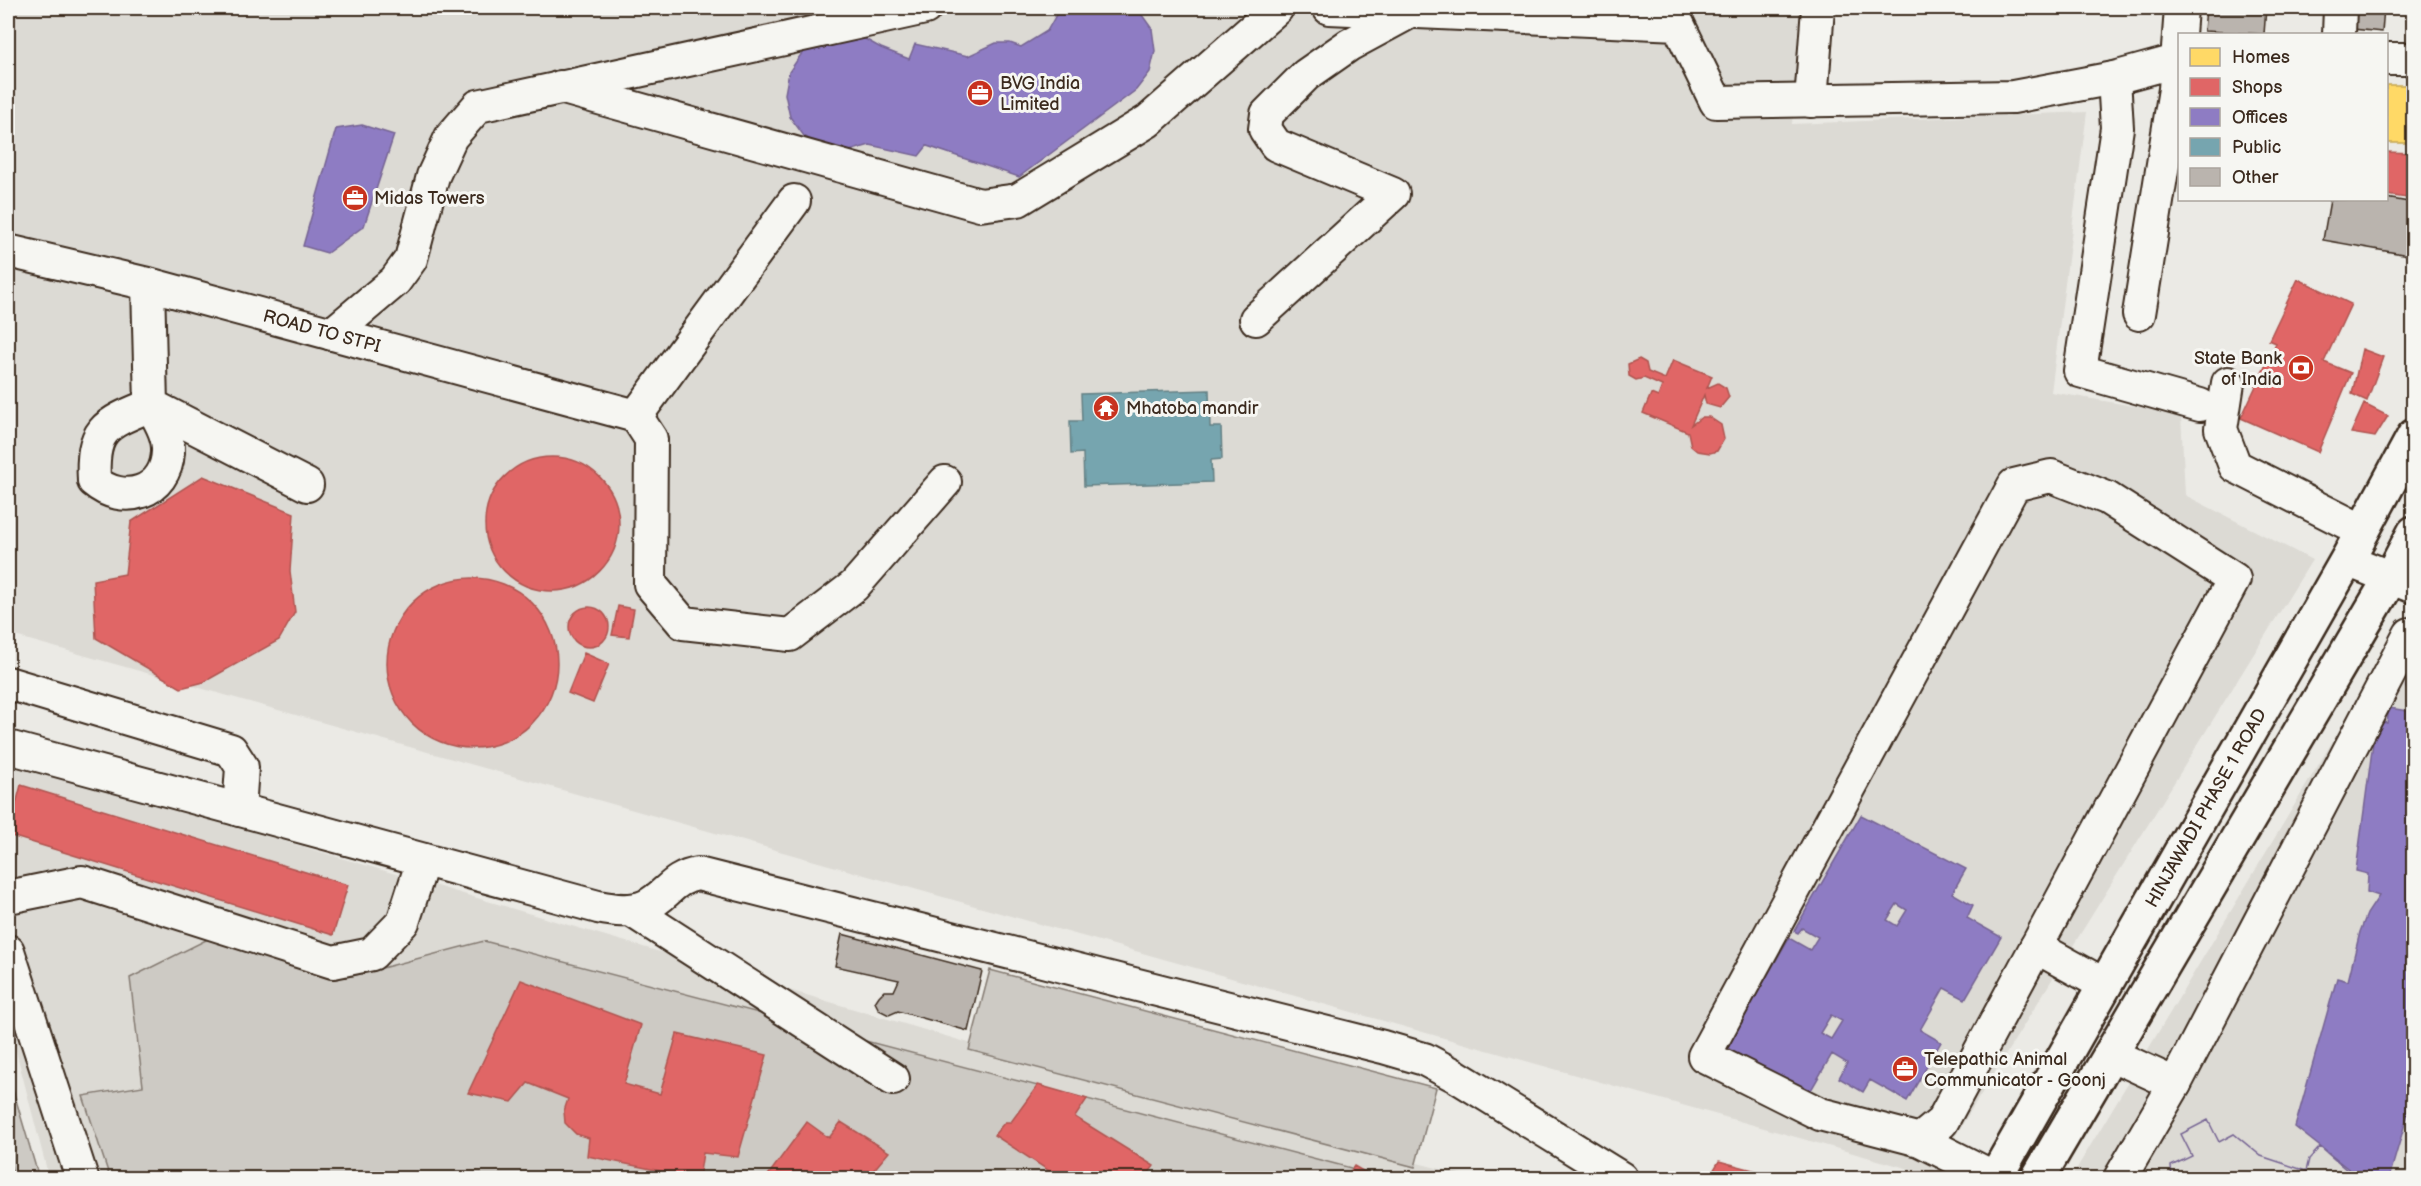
<svg xmlns="http://www.w3.org/2000/svg" width="2421" height="1186" font-family="'Balsamiq Sans',sans-serif">
<rect width="100%" height="100%" fill="#ebeae5"/>
<filter id="ink" filterUnits="userSpaceOnUse"><feTurbulence type="fractalNoise" baseFrequency=".0167" numOctaves="2"/><feDisplacementMap in="SourceGraphic" scale="12" xChannelSelector="R" yChannelSelector="G"/><feConvolveMatrix kernelMatrix="1 2 1 2 8 2 1 2 1" color-interpolation-filters="sRGB"/></filter>
<g filter="url(#ink)">
<path fill="#dcdad4" d="M 8,8 L 1801,8 L 1792,124 L 2087,112 L 2051,392 L 2181,414 L 2185,495 L 2312,560 L 1931,1175 L 8,634 Z
M 2413,607 L 2413,1178 L 2071,1178 Z
M 8,760 L 1061,1070 L 1475,1178 L 49,1178 L 8,1020 Z"/>
<path fill="#cdcac4" stroke="#847a71" stroke-width="1.5" d="M 208,939 L 352,976 L 484,941 L 1389,1178 L 110,1178 L 83,1096 L 143,1086 L 130,978 Z
M 990,970 L 1436,1088 L 1415,1167 L 969,1050 Z
M 8,1073 L 39,1178 L 14,1178 L 8,1156 Z"/>
<path fill="#ffd966" stroke="#c4a450" stroke-width="1.5" d="M 2386,85 L 2414,85 L 2414,143 L 2386,143 Z"/>
<path fill="#e06666" stroke="#ae5450" stroke-width="1.5" d="M 2386,152 L 2414,153 L 2414,199 L 2386,195 Z
M 2298,279 L 2351,304 L 2324,362 L 2351,373 L 2318,452 L 2241,418 L 2276,343 L 2269,340 Z
M 2362,349 L 2383,357 L 2367,401 L 2352,394 Z
M 1639,359 L 1646,363 L 1648,372 L 1665,379 L 1673,360 L 1712,376 L 1707,388 L 1718,383 L 1726,388 L 1729,397 L 1720,408 L 1706,404 L 1704,395 L 1691,425 L 1702,417 L 1709,417 L 1721,425 L 1724,439 L 1717,451 L 1710,453 L 1697,451 L 1691,446 L 1688,432 L 1643,413 L 1651,394 L 1658,397 L 1662,386 L 1644,378 L 1636,380 L 1629,376 L 1628,364 Z
M 2364,404 L 2388,416 L 2375,437 L 2351,433 Z
M485 524a67 67 0 1 1 134 0a67 67 0 1 1-134 0Z
M 203,476 L 294,513 L 290,571 L 295,612 L 279,640 L 204,682 L 181,688 L 96,638 L 93,580 L 125,574 L 131,522 Z
M387 663a85 85 0 1 1 170 0a85 85 0 1 1-170 0Z
M 618,606 L 634,609 L 629,637 L 612,635 Z
M569 627a20 20 0 1 1 40 0a20 20 0 1 1-40 0Z
M 584,653 L 609,664 L 593,703 L 568,693 Z
M 21,785 L 348,885 L 333,935 L 8,835 Z
M 521,980 L 641,1025 L 624,1084 L 660,1094 L 677,1034 L 767,1055 L 738,1157 L 703,1153 L 699,1178 L 695,1178 L 587,1156 L 589,1138 L 576,1134 L 565,1123 L 564,1111 L 568,1099 L 528,1083 L 512,1102 L 468,1093 Z
M 1038,1085 L 1087,1099 L 1075,1117 L 1154,1166 L 1145,1178 L 1060,1178 L 994,1135 L 1005,1122 L 1011,1122 Z
M 807,1122 L 829,1138 L 841,1122 L 889,1152 L 867,1178 L 766,1178 Z
M 1719,1161 L 1783,1178 L 1709,1178 Z
M 1354,1166 L 1375,1178 L 1346,1178 Z"/>
<path fill="#8e7cc3" stroke="#756392" stroke-width="1.5" fill-rule="evenodd" d="M 1060,8 L 1137,8 L 1152,29 L 1155,51 L 1150,72 L 1136,90 L 1019,177 L 927,146 L 919,156 L 870,145 L 846,152 L 823,148 L 804,136 L 790,117 L 785,94 L 789,72 L 802,53 L 820,40 L 842,35 L 865,39 L 881,48 L 909,59 L 915,44 L 968,56 L 996,43 L 1010,43 L 1021,47 L 1047,31 Z
M 362,125 L 394,135 L 364,226 L 327,253 L 303,246 L 336,129 Z
M 2414,666 L 2414,709 L 2406,687 L 2409,673 Z
M 2389,708 L 2414,712 L 2414,1093 L 2389,1178 L 2360,1178 L 2295,1127 L 2337,978 L 2348,981 L 2360,932 L 2367,914 L 2379,896 L 2367,892 L 2368,874 L 2356,871 L 2376,720 L 2387,723 Z
M 1861,815 L 1966,869 L 1952,893 L 1973,905 L 1967,918 L 2001,937 L 1965,999 L 1944,988 L 1920,1030 L 1941,1042 L 1907,1101 L 1870,1080 L 1863,1092 L 1839,1078 L 1847,1063 L 1832,1054 L 1807,1097 L 1725,1049 L 1789,938 L 1810,950 L 1818,937 L 1802,928 L 1798,933 L 1794,931 ZM 1897,904 L 1907,910 L 1897,926 L 1887,920 ZM 1831,1015 L 1842,1021 L 1831,1039 L 1820,1033 Z
M 2208,1120 L 2219,1142 L 2234,1134 L 2261,1156 L 2306,1171 L 2309,1159 L 2320,1147 L 2356,1178 L 2172,1178 L 2171,1166 L 2192,1156 L 2181,1134 Z
M 2208,1120 L 2219,1142 L 2234,1134 L 2261,1156 L 2306,1171 L 2309,1159 L 2320,1147 L 2356,1178 L 2172,1178 L 2171,1166 L 2192,1156 L 2181,1134 Z"/>
<path fill="#76a5af" stroke="#648084" stroke-width="1.5" d="M 1209,390 L 1210,427 L 1221,427 L 1222,459 L 1211,460 L 1212,482 L 1084,486 L 1083,453 L 1071,454 L 1070,421 L 1082,421 L 1081,394 Z"/>
<path fill="#bab4ae" stroke="#3b2a1e" stroke-width="1.5" d="M 2206,8 L 2266,8 L 2264,34 L 2204,31 Z
M 2355,8 L 2384,8 L 2382,32 L 2353,29 Z
M 2386,198 L 2414,203 L 2414,256 L 2323,240 L 2330,200 Z
M 842,934 L 982,971 L 968,1031 L 898,1011 L 889,1015 L 879,1010 L 875,1002 L 879,996 L 884,991 L 894,991 L 899,980 L 835,966 Z"/>
<g fill="none" stroke-linecap="round" stroke-linejoin="round">
<g stroke="#3b2a1e" stroke-width="36">
<g id="minor">
<path d="M 1329,8 L 1678,24 L 1716,102 L 2013,97 L 2114,78 L 2180,60"/>
<path d="M 2339,34 L 2340,8"/>
<path d="M 2386,59 L 2414,59"/>
<path d="M 2114,78 L 2117,128 L 2080,371 L 2200,405"/>
<path d="M 560,87 L 980,205 L 1018,200 L 1148,121 L 1277,8"/>
<path d="M 1811,101 L 1818,8"/>
<path id="s1" d="M 8,251 L 148,284 L 636,416"/>
<path d="M 148,284 L 151,405 L 307,485"/>
<path d="M 2139,314 L 2175,89 L 2181,8"/>
<path d="M 1256,319 L 1393,194 L 1276,145 L 1265,129 L 1267,114 L 1306,75 L 1349,45 L 1410,12"/>
<path d="M 332,334 L 395,281 L 411,259 L 433,176 L 451,137 L 478,106 L 925,8"/>
<path d="M 2228,383 L 2221,429 L 2235,466 L 2363,531"/>
<path d="M 151,405 C 159,420 169,435 168,452 C 166,493 123,506 94,481 C 91,428 105,424 151,405 Z"/>
<path d="M 636,416 L 651,439 L 650,584 L 683,623 L 790,635 L 854,586 L 945,482"/>
<path d="M 636,416 L 794,201"/>
<path d="M 2347,560 L 2414,587"/>
<path d="M 8,683 L 231,750 L 242,767 L 239,810"/>
<path d="M 8,747 L 598,907 C 613,910 631,913 646,906 C 667,896 672,878 698,874 L 1383,1047 L 1424,1059 L 1456,1076 L 1621,1178"/>
<path d="M 8,897 L 82,882 L 333,962 L 372,954 L 403,922 L 423,860"/>
<path d="M 631,910 L 893,1079"/>
<path d="M 2036,947 L 2105,985"/>
<path d="M 8,951 L 82,1178"/>
<path d="M 2110,1054 L 2175,1084"/>
<path d="M 1920,1140 L 1942,1122 L 2234,579 L 2107,498 L 2051,476 L 2014,485 L 1704,1056 L 1820,1114 L 1920,1140 L 1995,1178"/>
<path d="M 2120,1178 L 2175,1084 L 2410,634 L 2414,635"/>
</g>
</g>
<g stroke="#3b2a1e" stroke-width="38">
<g id="major">
<path id="s2" d="M 1995,1178 L 2347,560 L 2414,436"/>
<path d="M 2038,1178 L 2390,579 L 2414,533"/>
</g>
</g>
<use href="#minor" stroke="#f6f6f2" stroke-width="32"/>
<use href="#major" stroke="#f6f6f2" stroke-width="33"/>
</g>
</g>
<defs>
<g id="office-disc" transform="scale(1.35)"><circle r="9.5" fill="#c8321e" stroke="#f6f6f2"/><path d="M-6-3h4V-5.5h4V-3h4V5H-6ZM-1-4.5V-3h2v-1.5ZM-6 0V1H6V0Z" fill="#fff"/></g>
<g id="bank-disc" transform="scale(1.35)"><circle r="9.5" fill="#c8321e" stroke="#f6f6f2"/><path d="M-6-4H6V4H-6ZM0-2.3a2.3 2.3 0 1 0 0 4.6a2.3 2.3 0 1 0 0-4.6Z" fill="#fff"/></g>
<g id="temple-disc" transform="scale(1.35)"><circle r="9.5" fill="#c8321e" stroke="#f6f6f2"/><path d="M0-6L5-2H3V0L6.5 2.5H4V6H1.5V3h-3V6H-4V2.5H-6.5L-3 0V-2H-5Z" fill="#fff"/></g>
</defs>
<g fill-rule="evenodd">
<use href="#office-disc" x="980" y="93"/>
<use href="#office-disc" x="355" y="198"/>
<use href="#bank-disc" x="2301" y="368"/>
<use href="#temple-disc" x="1106" y="408"/>
<use href="#office-disc" x="1905" y="1069"/>
</g>
<g text-anchor="middle" stroke-width="6" stroke-linejoin="round" paint-order="stroke">
<g font-size="18" fill="#3b2a1e" stroke="#f6f6f2" text-anchor="start">
<text x="1000" y="89">BVG India<tspan x="1000" dy="21">Limited</tspan></text>
<text x="374" y="204">Midas Towers</text>
<text x="2282" y="364" text-anchor="end">State Bank<tspan x="2282" dy="21">of India</tspan></text>
<text x="1126" y="414">Mhatoba mandir</text>
<text x="1924" y="1065">Telepathic Animal<tspan x="1924" dy="21">Communicator - Goonj</tspan></text>
</g>
<g font-size="18" fill="#3b2a1e" stroke="#f6f6f2">
<text dy="6" stroke="none"><textPath href="#s1" startOffset="324">ROAD TO STPI</textPath></text>
<text dy="6" stroke="none"><textPath href="#s2" startOffset="426">HINJAWADI PHASE 1 ROAD</textPath></text>
</g>
</g>
<rect width="2421" height="1186" fill="none" stroke="#f6f6f2" stroke-width="30"/>
<rect x="15" y="15" width="2391" height="1156" fill="none" stroke="#3b2a1e" stroke-width="2" filter="url(#ink)"/>
<rect x="2178" y="33" width="210" height="168" fill="#f6f6f2" stroke="#aba49d" stroke-width="1.5"/>
<rect x="2190" y="48" width="30" height="18" fill="#ffd966" stroke="#aba49d" stroke-width="1.5"/>
<text x="2232" y="63" font-size="18" fill="#3b2a1e">Homes</text>
<rect x="2190" y="78" width="30" height="18" fill="#e06666" stroke="#aba49d" stroke-width="1.5"/>
<text x="2232" y="93" font-size="18" fill="#3b2a1e">Shops</text>
<rect x="2190" y="108" width="30" height="18" fill="#8e7cc3" stroke="#aba49d" stroke-width="1.5"/>
<text x="2232" y="123" font-size="18" fill="#3b2a1e">Offices</text>
<rect x="2190" y="138" width="30" height="18" fill="#76a5af" stroke="#aba49d" stroke-width="1.5"/>
<text x="2232" y="153" font-size="18" fill="#3b2a1e">Public</text>
<rect x="2190" y="168" width="30" height="18" fill="#bab4ae" stroke="#aba49d" stroke-width="1.5"/>
<text x="2232" y="183" font-size="18" fill="#3b2a1e">Other</text>
</svg>
